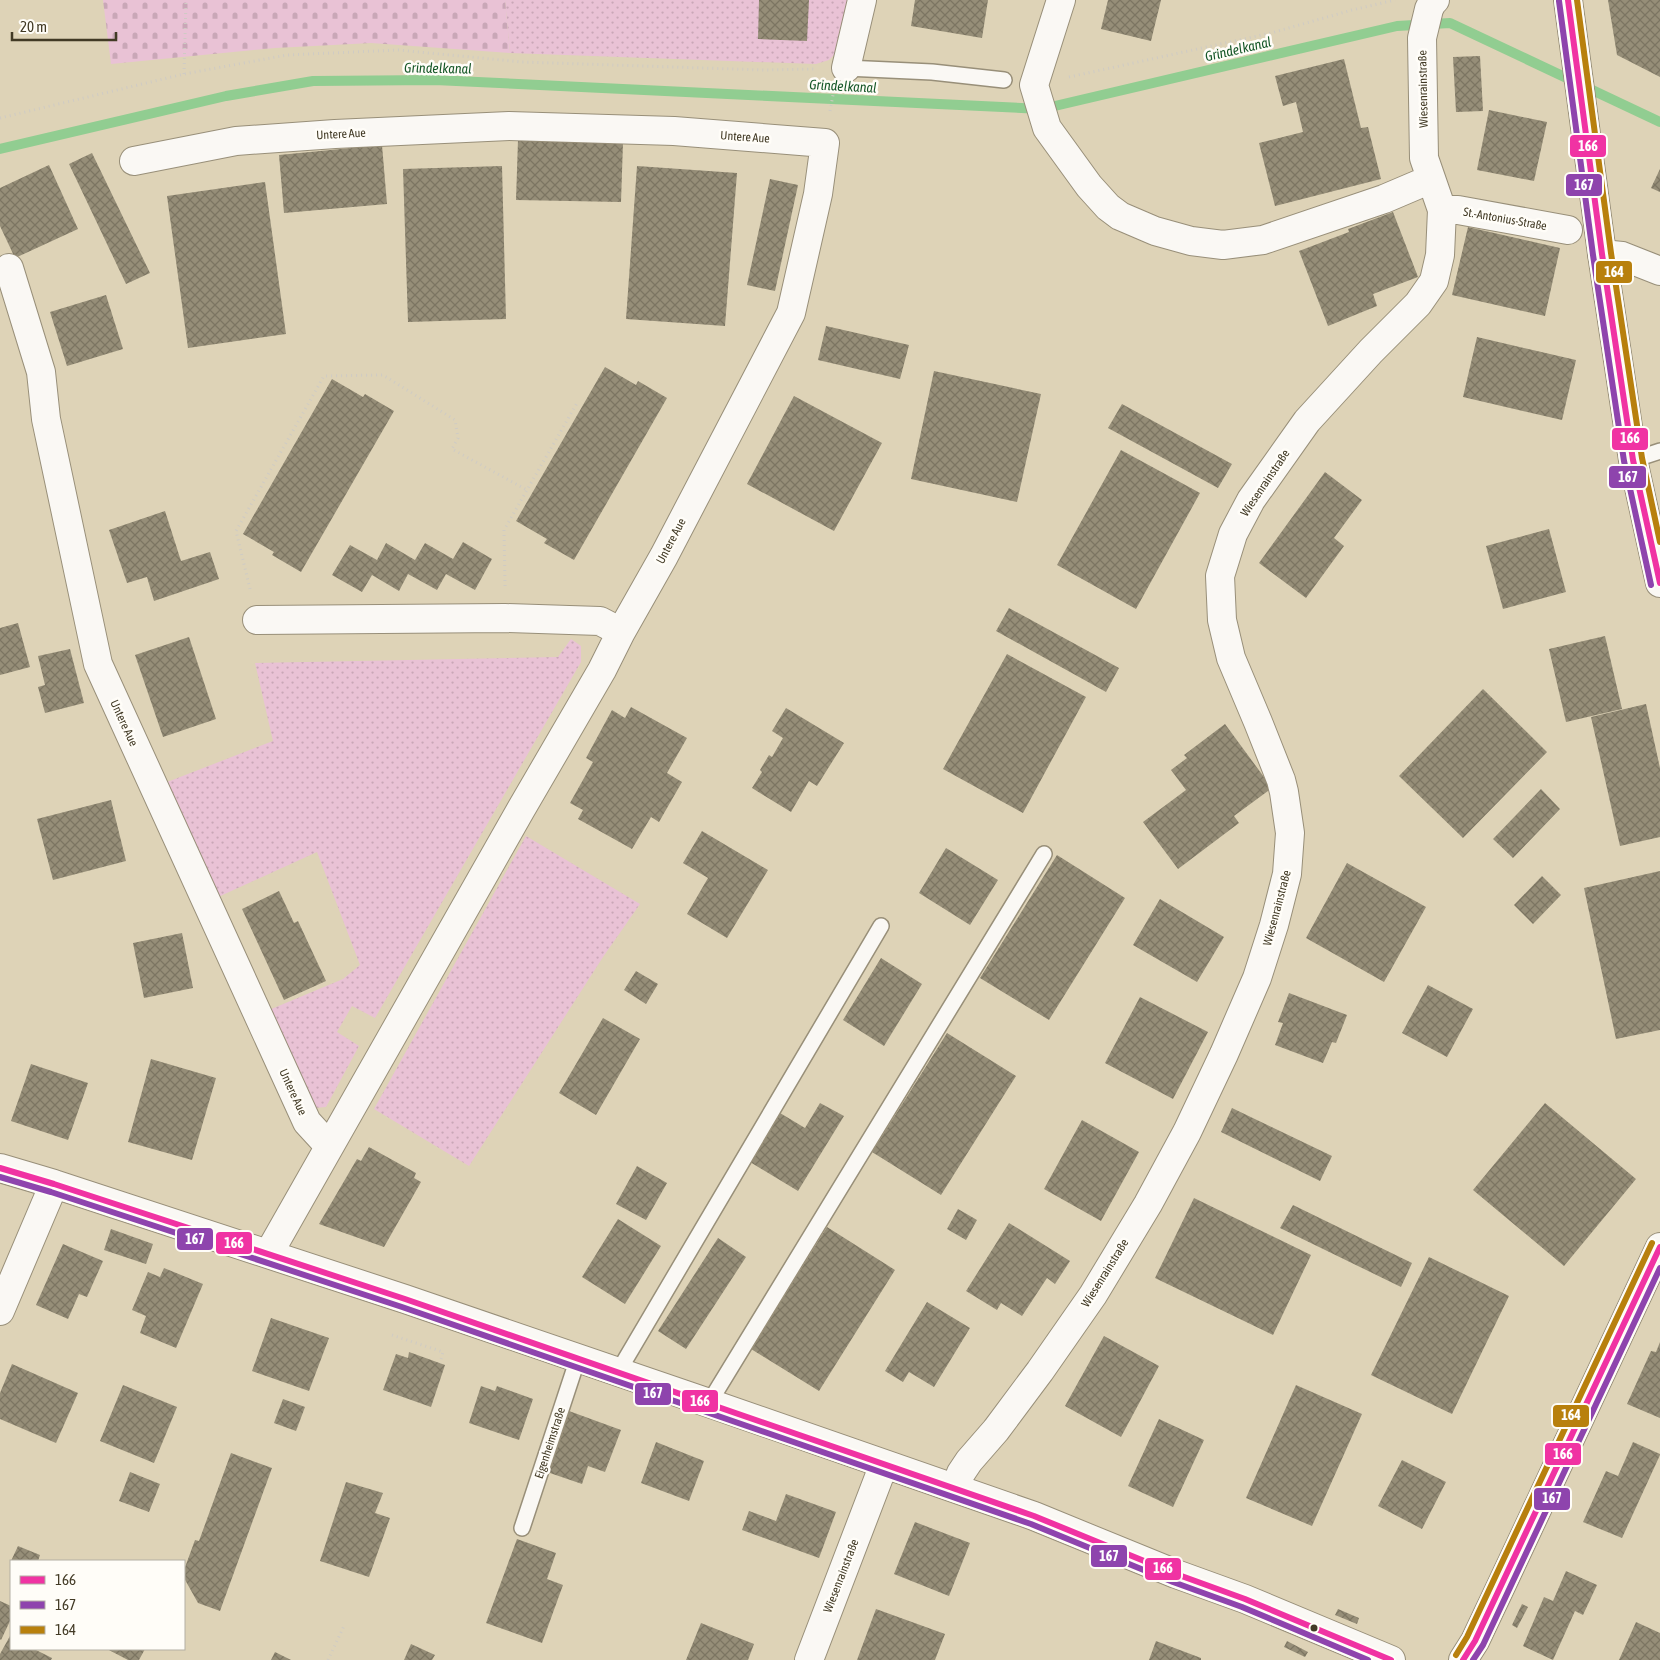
<svg xmlns="http://www.w3.org/2000/svg" width="1660" height="1660" font-family="'Asap Condensed',sans-serif">
<defs>
<pattern id="grass-dots" width="8" height="8" patternUnits="userSpaceOnUse" patternTransform="scale(1.25)"><rect width="8" height="8" fill="#e9c2d5"/><path d="M2 2h.1M6 6h.1" fill="none" stroke="#c9a7b7" stroke-width="1.8" stroke-linecap="round"/></pattern>
<pattern id="cemetery-stones" width="16" height="16" patternUnits="userSpaceOnUse" patternTransform="scale(1.25)"><rect width="16" height="16" fill="#e9c2d5"/><path d="M2 7V4a2 2 0 0 1 4 0v3zM10 15v-3a2 2 0 0 1 4 0v3z" fill="#c9a7b7"/></pattern>
<pattern id="building-cross-hatch" width="8" height="8" patternUnits="userSpaceOnUse" patternTransform="scale(1.25)"><rect width="8" height="8" fill="#968e78"/><path d="M0 0l8 8M0 8l8-8" fill="none" stroke="#7c7562"/></pattern>
</defs>
<rect width="100%" height="100%" fill="#ded3b7"/>
<path fill="url(#grass-dots)" d="M 505,0 L 849,0 L 837,52 L 829,60 L 816,64 L 510,53 Z
M 571,639 L 581,646 L 581,662 L 375,1018 L 352,1006 L 337,1032 L 359,1046 L 326,1107 L 315,1108 L 269,1010 L 343,979 L 360,965 L 317,852 L 216,898 L 162,784 L 273,741 L 255,663 L 558,657 Z
M 526,836 L 640,904 L 603,957 L 469,1166 L 374,1109 Z"/>
<path fill="url(#cemetery-stones)" d="M 103,0 L 505,0 L 510,53 L 371,43 L 275,48 L 111,64 Z"/>
<g fill="none" stroke-linecap="round" stroke-linejoin="round">
<path stroke="#91cd91" stroke-width="10" d="M 0,149 L 226,96 L 313,81 L 435,80 L 1042,109 L 1397,26 L 1450,23 L 1660,122"/>
</g>
<path fill="url(#building-cross-hatch)" d="M 759,0 L 809,0 L 807,41 L 758,39 Z
M 915,0 L 988,0 L 982,38 L 911,26 Z
M 1108,0 L 1161,0 L 1151,41 L 1101,29 Z
M 1608,0 L 1660,0 L 1660,77 L 1617,55 Z
M 1480,56 L 1483,111 L 1456,112 L 1453,57 Z
M 1344,59 L 1361,128 L 1368,127 L 1381,179 L 1275,206 L 1259,143 L 1303,132 L 1296,102 L 1283,106 L 1275,76 Z
M 1489,110 L 1547,122 L 1534,181 L 1477,170 Z
M 518,140 L 623,143 L 621,202 L 516,200 Z
M 382,145 L 387,204 L 284,213 L 279,155 Z
M 92,153 L 150,273 L 126,284 L 69,164 Z
M 49,165 L 78,229 L 15,258 L 0,226 L 0,188 Z
M 502,166 L 506,319 L 408,322 L 403,169 Z
M 637,166 L 737,173 L 725,326 L 626,319 Z
M 1660,169 L 1660,192 L 1651,188 Z
M 770,179 L 798,185 L 775,291 L 747,285 Z
M 265,182 L 286,334 L 188,348 L 167,196 Z
M 1393,212 L 1418,277 L 1373,294 L 1377,306 L 1328,326 L 1299,251 L 1349,232 L 1348,229 Z
M 1468,227 L 1560,248 L 1545,316 L 1452,295 Z
M 106,295 L 123,349 L 67,366 L 50,312 Z
M 826,326 L 909,345 L 900,379 L 818,360 Z
M 1477,337 L 1576,360 L 1562,420 L 1463,397 Z
M 605,367 L 636,385 L 638,381 L 667,398 L 574,560 L 544,543 L 547,539 L 516,521 Z
M 934,371 L 1041,394 L 1017,502 L 911,479 Z
M 332,379 L 363,397 L 365,394 L 394,411 L 301,572 L 272,555 L 274,552 L 243,534 Z
M 794,396 L 882,443 L 834,531 L 747,484 Z
M 1122,404 L 1232,464 L 1218,488 L 1108,428 Z
M 1121,450 L 1200,493 L 1136,609 L 1057,565 Z
M 1325,472 L 1362,500 L 1334,538 L 1344,546 L 1306,598 L 1259,563 Z
M 165,511 L 181,561 L 210,552 L 219,579 L 154,601 L 147,577 L 127,583 L 109,530 Z
M 1549,529 L 1566,592 L 1503,609 L 1486,546 Z
M 463,542 L 492,559 L 475,590 L 446,574 L 437,590 L 408,574 L 399,591 L 372,575 L 362,592 L 332,575 L 350,545 L 377,560 L 386,543 L 415,560 L 425,543 L 453,559 Z
M 1009,608 L 1119,668 L 1106,692 L 996,631 Z
M 18,623 L 30,667 L 0,675 L 0,628 Z
M 1605,636 L 1622,709 L 1566,722 L 1549,649 Z
M 189,637 L 216,719 L 163,737 L 135,655 Z
M 70,649 L 84,703 L 45,713 L 38,687 L 45,685 L 38,656 Z
M 1007,654 L 1086,697 L 1023,813 L 943,769 Z
M 1483,689 L 1547,752 L 1463,838 L 1399,776 Z
M 1646,704 L 1660,768 L 1660,837 L 1620,846 L 1591,717 Z
M 631,707 L 687,738 L 667,773 L 682,782 L 659,822 L 651,817 L 632,849 L 578,819 L 583,810 L 570,803 L 593,762 L 586,758 L 612,710 L 625,718 Z
M 786,708 L 844,743 L 817,786 L 809,781 L 791,812 L 752,788 L 762,772 L 760,770 L 769,755 L 772,757 L 783,738 L 772,731 Z
M 1225,724 L 1272,788 L 1234,816 L 1239,823 L 1178,869 L 1143,822 L 1186,790 L 1171,770 L 1187,758 L 1184,755 Z
M 1541,789 L 1560,809 L 1513,858 L 1493,839 Z
M 111,800 L 126,861 L 53,880 L 37,819 Z
M 702,831 L 768,870 L 727,938 L 687,914 L 708,878 L 683,863 Z
M 946,848 L 998,880 L 970,925 L 919,893 Z
M 1057,855 L 1125,898 L 1049,1020 L 980,978 Z
M 1347,863 L 1426,907 L 1384,982 L 1306,938 Z
M 1660,871 L 1660,1030 L 1616,1039 L 1584,888 Z
M 1542,876 L 1561,895 L 1533,924 L 1514,905 Z
M 279,891 L 294,923 L 298,921 L 326,981 L 284,1000 L 242,909 Z
M 1160,899 L 1224,937 L 1197,982 L 1133,945 Z
M 182,933 L 193,988 L 144,998 L 133,943 Z
M 881,958 L 922,984 L 884,1046 L 843,1020 Z
M 636,971 L 658,984 L 646,1004 L 624,990 Z
M 1428,985 L 1473,1009 L 1447,1057 L 1402,1033 Z
M 1289,993 L 1347,1015 L 1336,1043 L 1332,1042 L 1323,1063 L 1275,1045 L 1283,1023 L 1278,1022 Z
M 1140,997 L 1208,1032 L 1173,1099 L 1105,1063 Z
M 603,1018 L 640,1039 L 596,1115 L 559,1093 Z
M 947,1033 L 1016,1076 L 941,1195 L 872,1152 Z
M 151,1059 L 216,1078 L 192,1160 L 128,1142 Z
M 31,1064 L 88,1083 L 68,1140 L 11,1121 Z
M 820,1103 L 844,1116 L 798,1191 L 750,1162 L 780,1113 L 805,1128 Z
M 1545,1103 L 1636,1179 L 1564,1266 L 1473,1190 Z
M 1232,1108 L 1332,1156 L 1320,1181 L 1221,1132 Z
M 1082,1120 L 1139,1152 L 1101,1221 L 1044,1189 Z
M 369,1147 L 416,1173 L 414,1178 L 421,1182 L 384,1247 L 319,1224 L 357,1159 L 361,1161 Z
M 637,1166 L 667,1183 L 646,1220 L 616,1204 Z
M 1194,1198 L 1311,1255 L 1273,1335 L 1155,1278 Z
M 1293,1205 L 1412,1263 L 1401,1287 L 1280,1228 Z
M 958,1209 L 977,1220 L 966,1240 L 947,1229 Z
M 618,1219 L 661,1246 L 625,1304 L 582,1277 Z
M 1009,1223 L 1070,1261 L 1055,1284 L 1047,1278 L 1022,1316 L 1001,1303 L 997,1310 L 966,1291 Z
M 827,1227 L 895,1270 L 819,1391 L 751,1349 Z
M 111,1229 L 153,1244 L 146,1264 L 104,1250 Z
M 718,1238 L 746,1257 L 686,1349 L 658,1331 Z
M 63,1244 L 103,1261 L 87,1297 L 79,1294 L 68,1319 L 36,1305 Z
M 1429,1257 L 1509,1296 L 1452,1414 L 1371,1375 Z
M 164,1268 L 203,1284 L 176,1348 L 140,1333 L 146,1316 L 132,1310 L 148,1272 L 160,1277 Z
M 927,1302 L 970,1328 L 934,1387 L 909,1372 L 903,1382 L 885,1371 Z
M 271,1318 L 329,1338 L 309,1391 L 252,1371 Z
M 1104,1336 L 1159,1366 L 1121,1437 L 1065,1406 Z
M 1660,1342 L 1660,1418 L 1627,1404 L 1651,1351 L 1656,1352 Z
M 409,1352 L 445,1365 L 431,1407 L 383,1390 L 396,1354 L 408,1358 Z
M 12,1364 L 78,1393 L 56,1443 L 0,1419 L 0,1393 Z
M 123,1385 L 177,1407 L 154,1463 L 100,1441 Z
M 1296,1385 L 1362,1414 L 1312,1526 L 1246,1498 Z
M 481,1386 L 495,1391 L 497,1386 L 533,1399 L 519,1440 L 469,1423 Z
M 283,1399 L 305,1407 L 296,1431 L 274,1423 Z
M 569,1411 L 621,1430 L 605,1472 L 588,1466 L 582,1484 L 547,1472 Z
M 1159,1419 L 1204,1440 L 1173,1507 L 1128,1486 Z
M 656,1442 L 704,1461 L 689,1501 L 641,1483 Z
M 1633,1442 L 1660,1454 L 1660,1455 L 1622,1538 L 1583,1522 L 1606,1471 L 1618,1476 Z
M 231,1453 L 272,1468 L 220,1611 L 198,1603 L 184,1578 L 184,1570 L 195,1540 L 199,1541 Z
M 1402,1460 L 1446,1482 L 1422,1529 L 1378,1506 Z
M 130,1472 L 160,1484 L 149,1512 L 119,1501 Z
M 346,1482 L 383,1493 L 375,1513 L 390,1518 L 369,1577 L 320,1561 Z
M 786,1494 L 836,1512 L 819,1558 L 742,1530 L 749,1511 L 776,1521 Z
M 915,1522 L 970,1543 L 949,1596 L 894,1574 Z
M 517,1539 L 556,1553 L 547,1579 L 563,1585 L 542,1643 L 486,1623 Z
M 18,1546 L 40,1555 L 38,1561 L 11,1561 Z
M 1566,1571 L 1597,1585 L 1583,1615 L 1575,1611 L 1553,1660 L 1523,1646 L 1544,1597 L 1553,1601 Z
M 0,1601 L 11,1606 L 11,1619 L 1,1640 L 0,1639 Z
M 1522,1604 L 1528,1607 L 1517,1628 L 1512,1625 Z
M 876,1609 L 945,1634 L 935,1660 L 857,1660 Z
M 1338,1609 L 1359,1618 L 1357,1624 L 1335,1615 Z
M 1636,1622 L 1660,1633 L 1660,1660 L 1619,1660 Z
M 701,1623 L 754,1644 L 748,1660 L 686,1660 Z
M 10,1636 L 11,1637 L 11,1649 L 34,1649 L 52,1658 L 51,1660 L 0,1660 L 0,1654 Z
M 1156,1641 L 1201,1658 L 1201,1660 L 1149,1660 Z
M 1287,1641 L 1308,1652 L 1305,1657 L 1284,1647 Z
M 411,1644 L 435,1655 L 432,1660 L 404,1660 Z
M 107,1649 L 145,1649 L 139,1660 L 128,1660 Z
M 275,1652 L 291,1660 L 271,1660 Z"/>
<g fill="none" stroke-linecap="round" stroke-linejoin="round">
<g stroke="#988f79" stroke-width="18">
<path id="lane" d="M 846,68 L 932,72 L 1004,80
M 1633,460 L 1660,451
M 618,1372 L 881,926
M 709,1403 L 1044,854
M 522,1528 L 578,1358"/>
</g>
<g stroke="#988f79" stroke-width="30">
<path id="street" d="M 1061,0 L 1034,85 L 1047,128 L 1089,186 L 1108,207 L 1120,216 L 1155,231 L 1191,241 L 1223,245 L 1263,240 L 1384,199 L 1431,179
M 846,68 L 862,0
M 134,161 L 236,141 L 335,134 L 509,126 L 674,131 L 825,143 L 818,194 L 791,313 L 664,556 L 621,632 L 602,670 L 520,811 L 269,1253
M 1442,210 L 1458,210 L 1568,230
M 1602,254 L 1622,256 L 1660,271
M 9,268 L 41,372 L 46,419 L 98,664 L 307,1122 L 329,1146
M 257,620 L 505,618 L 600,621 L 621,632
M 0,1168 L 54,1184 L 405,1299 L 709,1403 L 1034,1516 L 1176,1574 L 1245,1599 L 1391,1660
M 0,1311 L 54,1184
M 955,1488 L 961,1473 L 969,1461 L 996,1430 L 1040,1371 L 1093,1295 L 1148,1204 L 1187,1132 L 1224,1054 L 1257,978 L 1274,925 L 1287,874 L 1290,833 L 1284,792 L 1281,780 L 1258,722 L 1231,658 L 1222,620 L 1220,576 L 1233,534 L 1251,500 L 1307,421 L 1371,351 L 1418,304 L 1434,281 L 1440,255 L 1442,210 L 1424,158 L 1422,38 L 1429,9 L 1432,3 L 1435,0
M 809,1660 L 884,1464"/>
</g>
<g stroke="#988f79" stroke-width="30">
<path id="secondary" d="M 1568,0 L 1602,254 L 1633,460 L 1660,583
M 1463,1660 L 1475,1641 L 1502,1584 L 1660,1247"/>
</g>
<path stroke="#cfcbc4" stroke-width="3" stroke-dasharray="1 4" stroke-linecap="butt" d="M 184,74 L 186,0
M 1069,77 L 1271,33 L 1352,10 L 1395,0
M 830,111 L 833,95
M 0,118 L 184,74 L 287,55 L 398,50 L 522,62 L 763,70 L 816,69
M 505,586 L 504,530 L 577,403
M 250,589 L 236,531 L 324,376 L 383,375 L 455,420 L 458,438 L 452,449 L 527,490
M 392,1335 L 443,1352 L 440,1363
M 328,1660 L 344,1626"/>
<use href="#lane" stroke="#faf8f4" stroke-width="15"/>
<use href="#street" stroke="#faf8f4" stroke-width="28"/>
<use href="#secondary" stroke="#faf8f4" stroke-width="28"/>
<g stroke="#fffdf8" stroke-width="10">
<path id="bus-1" d="M 1568,0 L 1602,254 L 1633,460 L 1660,583
M 0,1168 L 54,1184 L 405,1299 L 1034,1516 L 1176,1574 L 1245,1599 L 1391,1660
M 1463,1660 L 1475,1641 L 1660,1247"/>
</g>
<g stroke="#fffdf8" stroke-width="10">
<path id="bus-2" d="M 1559,1 L 1593,255 L 1624,461 L 1651,585
M 0,1177 L 51,1192 L 402,1307 L 1031,1524 L 1173,1582 L 1242,1607 L 1368,1660
M 1473,1660 L 1483,1645 L 1660,1268"/>
</g>
<g stroke="#fffdf8" stroke-width="10">
<path id="bus-3" d="M 1577,0 L 1611,253 L 1642,458 L 1660,542
M 1456,1655 L 1467,1637 L 1652,1243"/>
</g>
<use href="#bus-1" stroke="#f033a3" stroke-width="6"/>
<use href="#bus-2" stroke="#8e44ad" stroke-width="6"/>
<use href="#bus-3" stroke="#b8800d" stroke-width="6"/>
</g>
<circle fill="#423a25" stroke="#fffdf8" stroke-width="2" cx="1314" cy="1628" r="4.5"/>
<g text-anchor="middle" stroke-width="5" stroke-linejoin="round" paint-order="stroke">
<g font-size="12" fill="#423a25" stroke="#fffdf8">
<text transform="translate(1423 89) rotate(-91)" y="4">Wiesenrainstraße</text>
<text transform="translate(341 134) rotate(-3)" y="4">Untere Aue</text>
<text transform="translate(745 137) rotate(4)" y="4">Untere Aue</text>
<text transform="translate(1505 219) rotate(10)" y="4">St.-Antonius-Straße</text>
<text transform="translate(1265 483) rotate(-56)" y="4">Wiesenrainstraße</text>
<text transform="translate(671 541) rotate(-62)" y="4">Untere Aue</text>
<text transform="translate(124 723) rotate(65)" y="4">Untere Aue</text>
<text transform="translate(1277 908) rotate(-75)" y="4">Wiesenrainstraße</text>
<text transform="translate(293 1092) rotate(65)" y="4">Untere Aue</text>
<text transform="translate(1105 1273) rotate(-58)" y="4">Wiesenrainstraße</text>
<text transform="translate(550 1443) rotate(-72)" y="4">Eigenheimstraße</text>
<text transform="translate(841 1576) rotate(-69)" y="4">Wiesenrainstraße</text>
</g>
<g font-size="14" font-style="italic" fill="#165728" stroke="#fffdf8">
<text transform="translate(1238 49) rotate(-13)" y="5">Grindelkanal</text>
<text transform="translate(438 68) rotate(1)" y="5">Grindelkanal</text>
<text transform="translate(843 86) rotate(3)" y="5">Grindelkanal</text>
</g>
</g>
<g stroke="#fffdf8" stroke-width="2">
<rect x="1569" y="134" width="38" height="24" rx="5" fill="#f033a3"/>
<rect x="1565" y="173" width="38" height="24" rx="5" fill="#8e44ad"/>
<rect x="1595" y="260" width="38" height="24" rx="5" fill="#b8800d"/>
<rect x="1611" y="427" width="38" height="24" rx="5" fill="#f033a3"/>
<rect x="1608" y="465" width="39" height="24" rx="5" fill="#8e44ad"/>
<rect x="176" y="1227" width="38" height="24" rx="5" fill="#8e44ad"/>
<rect x="215" y="1231" width="38" height="24" rx="5" fill="#f033a3"/>
<rect x="634" y="1382" width="38" height="24" rx="5" fill="#8e44ad"/>
<rect x="681" y="1389" width="38" height="24" rx="5" fill="#f033a3"/>
<rect x="1552" y="1404" width="38" height="24" rx="5" fill="#b8800d"/>
<rect x="1544" y="1442" width="38" height="24" rx="5" fill="#f033a3"/>
<rect x="1533" y="1487" width="38" height="24" rx="5" fill="#8e44ad"/>
<rect x="1090" y="1544" width="38" height="24" rx="5" fill="#8e44ad"/>
<rect x="1144" y="1557" width="38" height="24" rx="5" fill="#f033a3"/>
</g>
<g font-size="14" text-anchor="middle" font-weight="bold" fill="#fff">
<text x="1588" y="151">166</text>
<text x="1584" y="190">167</text>
<text x="1614" y="277">164</text>
<text x="1630" y="443">166</text>
<text x="1628" y="482">167</text>
<text x="195" y="1244">167</text>
<text x="234" y="1248">166</text>
<text x="653" y="1398">167</text>
<text x="700" y="1406">166</text>
<text x="1571" y="1420">164</text>
<text x="1563" y="1459">166</text>
<text x="1552" y="1503">167</text>
<text x="1109" y="1561">167</text>
<text x="1163" y="1573">166</text>
</g>
<rect x="10" y="1560" width="175" height="90" fill="#fffdf8" stroke="#b3afa4"/>
<rect x="20" y="1576" width="25" height="8" fill="#f033a3" stroke="#b3afa4"/>
<text x="55" y="1585" font-size="15" fill="#423a25">166</text>
<rect x="20" y="1601" width="25" height="8" fill="#8e44ad" stroke="#b3afa4"/>
<text x="55" y="1610" font-size="15" fill="#423a25">167</text>
<rect x="20" y="1626" width="25" height="8" fill="#b8800d" stroke="#b3afa4"/>
<text x="55" y="1635" font-size="15" fill="#423a25">164</text>
<path d="M12 32v8h104v-8" fill="none" stroke="#423a25" stroke-width="2.5"/>
<text x="20" y="32" font-size="15" fill="#423a25" stroke="#fffdf8" stroke-width="4" paint-order="stroke">20 m</text>
</svg>
